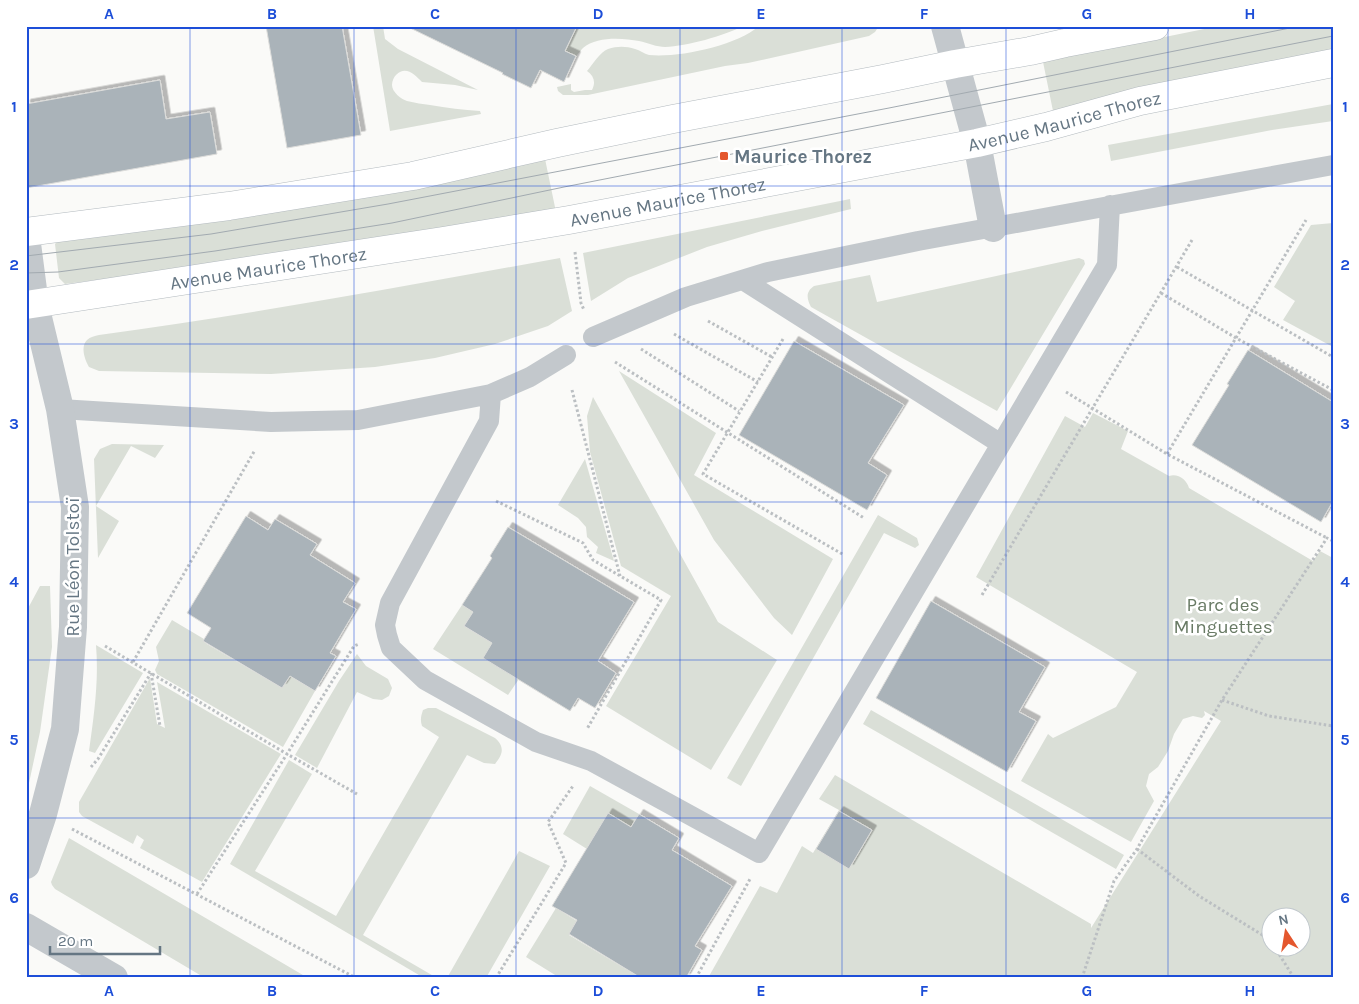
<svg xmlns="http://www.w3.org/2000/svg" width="1359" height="1004" font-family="Karla,sans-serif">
<defs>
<filter id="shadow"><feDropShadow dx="4.5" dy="-4.5" stdDeviation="0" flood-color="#0004"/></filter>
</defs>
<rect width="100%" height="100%" fill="#fafaf8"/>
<path fill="#dadfd7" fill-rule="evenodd" d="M 373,26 L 383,26 L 385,39 L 398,49 L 478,90 L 455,85 L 422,82 C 415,75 406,65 396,75 C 394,77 392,81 392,85 C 392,92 401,99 407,101 C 415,103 423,104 430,105 C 447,108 463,110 480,111 L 481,114 L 390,131 Z
M 577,26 L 743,26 C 724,36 687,46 665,47 C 657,47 648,43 639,41 C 623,38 597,36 583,48 C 581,50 578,54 576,56 L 565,51 Z
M 759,26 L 879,26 L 875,32 L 869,36 L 748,63 L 725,66 L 588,95 L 563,95 L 558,91 L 557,87 L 571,84 L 571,90 L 574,92 L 585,90 L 592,90 C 596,82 594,76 587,71 C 593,64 600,52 608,49 C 617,46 626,46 635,49 C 640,50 644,54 649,55 C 678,58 736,46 759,26 Z
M 1219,26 L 1333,26 L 1333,50 L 1053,111 L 1042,57 L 1140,42 Z
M 1333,104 L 1333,121 L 1272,130 L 1111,161 L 1108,145 Z
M 544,154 L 556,212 L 243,261 L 65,284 L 59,278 L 55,244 L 61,237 Z
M 850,199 L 851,209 L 762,231 L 707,247 L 628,278 L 591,301 L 583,253 Z
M 1333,223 L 1333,347 L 1283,320 L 1295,301 L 1274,287 L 1311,225 Z
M 560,258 L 572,311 L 548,326 L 495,344 L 435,358 L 375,367 L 271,374 L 99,371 L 89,367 C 85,360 80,347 87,340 C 90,337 95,336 99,335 C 253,314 406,286 560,258 Z
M 1079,258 L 1084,260 L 1085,264 L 997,411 L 811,307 C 807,299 805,292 814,286 L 870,275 L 877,302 Z
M 619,371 L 716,433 L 694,475 L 833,559 L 792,635 L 774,618 L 714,540 Z
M 593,397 L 718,622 L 777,660 L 711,770 L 606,706 L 671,596 L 621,566 L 590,452 L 587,416 Z
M 1093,413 L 1128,431 L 1121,449 L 1169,476 C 1178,473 1187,480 1189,488 L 1313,561 L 1320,551 L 1333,558 L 1333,978 L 708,978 L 760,886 L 777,893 L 802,846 L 813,853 L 839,810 L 819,799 L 835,775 L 1091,924 L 1091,928 L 1221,721 L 1204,711 L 1205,715 L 1202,718 L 1193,716 L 1183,719 L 1174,734 L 1168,751 L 1158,767 L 1149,774 L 1146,786 L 1154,801 L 1131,842 L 1021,781 L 1048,734 L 1053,738 L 1116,707 L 1137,672 L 976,577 L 1065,416 L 1085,427 ZM 1272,916 L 1302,916 L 1302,946 L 1272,946 Z
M 112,444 L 164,445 L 155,458 L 131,446 L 96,506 L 119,521 L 98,558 L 94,459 L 100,449 Z
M 585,459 L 614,561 L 596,553 L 598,547 L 587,537 L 586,527 L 578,518 L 558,505 Z
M 878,515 L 917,538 L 919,545 L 915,548 L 884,533 L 741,786 L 727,778 Z
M 40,586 L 50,586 L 52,647 L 40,732 L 29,783 L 26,785 L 26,612 Z
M 462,605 L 473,612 L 464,626 L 492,643 L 519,679 L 508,695 L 433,649 Z
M 172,620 L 204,639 L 203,641 L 207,644 L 282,688 L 290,676 L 315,691 L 283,747 L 157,674 L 155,670 L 159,661 L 156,647 Z
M 96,645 L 143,673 L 95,753 L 89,751 C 94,715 99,681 96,645 Z
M 357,654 L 366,666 L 388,679 L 392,688 L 389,696 L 382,700 L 373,699 L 357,692 L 317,768 L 295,755 L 339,681 Z
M 150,678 L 157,724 L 165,728 L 157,682 L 281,754 L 202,882 L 140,848 L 144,840 L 137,835 L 133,844 L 82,816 L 79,812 L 79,802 Z
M 428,708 L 436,708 L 495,738 C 505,747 503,754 495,764 L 484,763 L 467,755 L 363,935 L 437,978 L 424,978 L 230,864 L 289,760 L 312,774 L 255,871 L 336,916 L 439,737 L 422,726 C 420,720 421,716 423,710 Z
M 871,710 L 1124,855 L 1116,869 L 863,724 Z
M 590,786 L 639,814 L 631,827 L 587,849 L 563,834 Z
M 69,838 L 308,978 L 205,978 L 55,889 L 52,885 L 51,882 Z
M 519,851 L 550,866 L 486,978 L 447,978 Z
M 556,908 L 577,921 L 569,935 L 641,978 L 560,978 L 526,957 Z"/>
<path fill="#aab3b9" stroke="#dcdcda" filter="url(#shadow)" d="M 266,26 L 342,26 L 361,135 L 287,148 Z
M 406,26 L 577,26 L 565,51 L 576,56 L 564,82 L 540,70 L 531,88 L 502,74 L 503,73 Z
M 160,80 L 166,119 L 210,112 L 217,154 L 26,188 L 26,104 Z
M 794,341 L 904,405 L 868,463 L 887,475 L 867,510 L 739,435 Z
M 1248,350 L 1333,402 L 1333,501 L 1321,522 L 1192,445 L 1229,385 L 1227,384 Z
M 246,516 L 268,530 L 275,519 L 317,544 L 310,555 L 355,583 L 343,602 L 356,609 L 330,653 L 336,656 L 315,691 L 290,676 L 282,688 L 203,641 L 211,628 L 187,613 Z
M 508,527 L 634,602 L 598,661 L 616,673 L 595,708 L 578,698 L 570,711 L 483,658 L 492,643 L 464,626 L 473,612 L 462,605 L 492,558 L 490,556 Z
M 931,601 L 1045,667 L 1019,712 L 1036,721 L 1007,772 L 876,698 Z
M 839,811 L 872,830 L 849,869 L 816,849 Z
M 608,813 L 631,827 L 639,814 L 679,838 L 672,850 L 732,886 L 695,946 L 702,950 L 686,978 L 641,978 L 569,934 L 577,920 L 552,906 Z"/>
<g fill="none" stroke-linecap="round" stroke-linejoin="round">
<g stroke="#b3babf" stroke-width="29">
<g id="secondary">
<path d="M 26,232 L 229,206 L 413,176 L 557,143 L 673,119 L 883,79 L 955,64 L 1030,51 L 1065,43 L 1155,26"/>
<path id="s1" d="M 26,305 L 443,241 L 569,220 L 977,143 L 1046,127 L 1140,101 L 1333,63"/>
</g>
</g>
<path stroke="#bbbfc2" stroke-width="3" stroke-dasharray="2.5 2.5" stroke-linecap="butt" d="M 575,252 L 581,303 L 584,310
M 1177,267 L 1333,357
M 1161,293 L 1236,338 L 1333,390
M 708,321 L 772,357
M 674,334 L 758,382
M 783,339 L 703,474 L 844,555
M 641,349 L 739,411
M 615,362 L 864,518
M 572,390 L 620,576
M 1066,392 L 1167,454 L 1327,538
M 1167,454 L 1306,220
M 496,501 L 583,543 L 593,560 L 661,600 L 587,729
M 982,595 L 1192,240
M 105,646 L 287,754 L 357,794
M 133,662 L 255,450
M 151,673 L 160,726
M 1222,700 L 1269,716 L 1333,726
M 91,767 L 98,759 L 151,673
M 72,829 L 356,978
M 1137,849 L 1199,896 L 1269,939 L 1272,942
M 197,894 L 287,754 L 354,646 L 359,644
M 1274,946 L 1294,978
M 496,978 L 566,863 L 548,822 L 573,786
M 696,978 L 750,879
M 1082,978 L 1114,881 L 1137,849 L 1222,700 L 1327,538 L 1333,541"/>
<path stroke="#c3c8cc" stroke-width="20" d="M 743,280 L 1001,444
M 593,337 L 686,297 L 768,272 L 918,241 L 1333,165
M 491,394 L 489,421 L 390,603 L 385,625 L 387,635 L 391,648 L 425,680 L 536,742 L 591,761 L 759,853 L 1107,265 L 1110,205
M 60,409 L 271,422 L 358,420 L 491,394 L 530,377 L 566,355"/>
<path stroke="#c3c8cc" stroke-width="28" d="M 945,26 L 977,143 L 993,228
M 26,236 L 35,305 L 60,409 L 75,507 L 73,627 L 65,729 L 43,814 L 26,865
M 26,927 L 114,978"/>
<use href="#secondary" stroke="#fff" stroke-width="28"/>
<path stroke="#a2aab0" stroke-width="1" d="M 26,256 L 211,234 L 388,204 L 889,108 L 1300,26
M 26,273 L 58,272 L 215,251 L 392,223 L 564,187 L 1333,36"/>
</g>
<path fill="none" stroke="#1d4ed8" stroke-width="1" stroke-opacity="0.55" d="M 190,26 L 190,978M 354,26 L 354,978M 516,26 L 516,978M 680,26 L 680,978M 842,26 L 842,978M 1006,26 L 1006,978M 1168,26 L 1168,978M 26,186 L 1333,186M 26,344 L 1333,344M 26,502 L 1333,502M 26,660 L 1333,660M 26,818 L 1333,818"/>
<rect fill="#e4572e" stroke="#fff" stroke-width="2" x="719" y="151" width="10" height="10" rx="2.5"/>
<g text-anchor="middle" stroke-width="5" stroke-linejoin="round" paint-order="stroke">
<g font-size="19" fill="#657683" stroke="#fff">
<text dy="7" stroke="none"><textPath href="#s1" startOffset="1055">Avenue Maurice Thorez</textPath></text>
<text dy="7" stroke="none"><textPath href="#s1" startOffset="650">Avenue Maurice Thorez</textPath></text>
<text dy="7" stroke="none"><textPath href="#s1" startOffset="245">Avenue Maurice Thorez</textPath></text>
<text transform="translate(72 567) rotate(-90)" y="7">Rue Léon Tolstoï</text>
</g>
<g font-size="19" font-weight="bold" fill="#657683" stroke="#fff" text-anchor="start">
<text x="734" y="163">Maurice Thorez</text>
</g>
<g font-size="19" fill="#687a64" stroke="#fff">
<text x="1223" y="611">Parc des<tspan x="1223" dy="22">Minguettes</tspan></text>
</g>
</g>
<rect width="1359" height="1004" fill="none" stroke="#ffffff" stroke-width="55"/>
<g transform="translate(1286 932) rotate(348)"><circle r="24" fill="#ffffff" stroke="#c1c8cd"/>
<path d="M0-4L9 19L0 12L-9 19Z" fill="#e4572e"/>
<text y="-8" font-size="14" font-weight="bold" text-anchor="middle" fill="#657683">N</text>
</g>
<path d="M50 946v8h110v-8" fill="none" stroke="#657683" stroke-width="2.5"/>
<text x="58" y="946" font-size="15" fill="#657683" stroke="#ffffff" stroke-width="4" paint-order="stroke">20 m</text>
<rect x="28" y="28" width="1304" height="948" fill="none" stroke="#1d4ed8" stroke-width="2"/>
<g font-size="16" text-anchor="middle" font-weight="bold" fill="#1d4ed8">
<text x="109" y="19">A</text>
<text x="272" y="19">B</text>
<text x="435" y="19">C</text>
<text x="598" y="19">D</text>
<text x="761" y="19">E</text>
<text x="924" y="19">F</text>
<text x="1087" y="19">G</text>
<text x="1250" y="19">H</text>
<text x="14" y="112">1</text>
<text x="1345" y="112">1</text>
<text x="14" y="270">2</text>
<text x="1345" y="270">2</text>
<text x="14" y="429">3</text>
<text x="1345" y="429">3</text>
<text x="14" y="587">4</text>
<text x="1345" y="587">4</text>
<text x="14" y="745">5</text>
<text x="1345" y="745">5</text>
<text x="14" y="903">6</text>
<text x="1345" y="903">6</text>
<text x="109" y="996">A</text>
<text x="272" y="996">B</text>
<text x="435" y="996">C</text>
<text x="598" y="996">D</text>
<text x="761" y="996">E</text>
<text x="924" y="996">F</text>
<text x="1087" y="996">G</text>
<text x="1250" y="996">H</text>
</g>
</svg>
